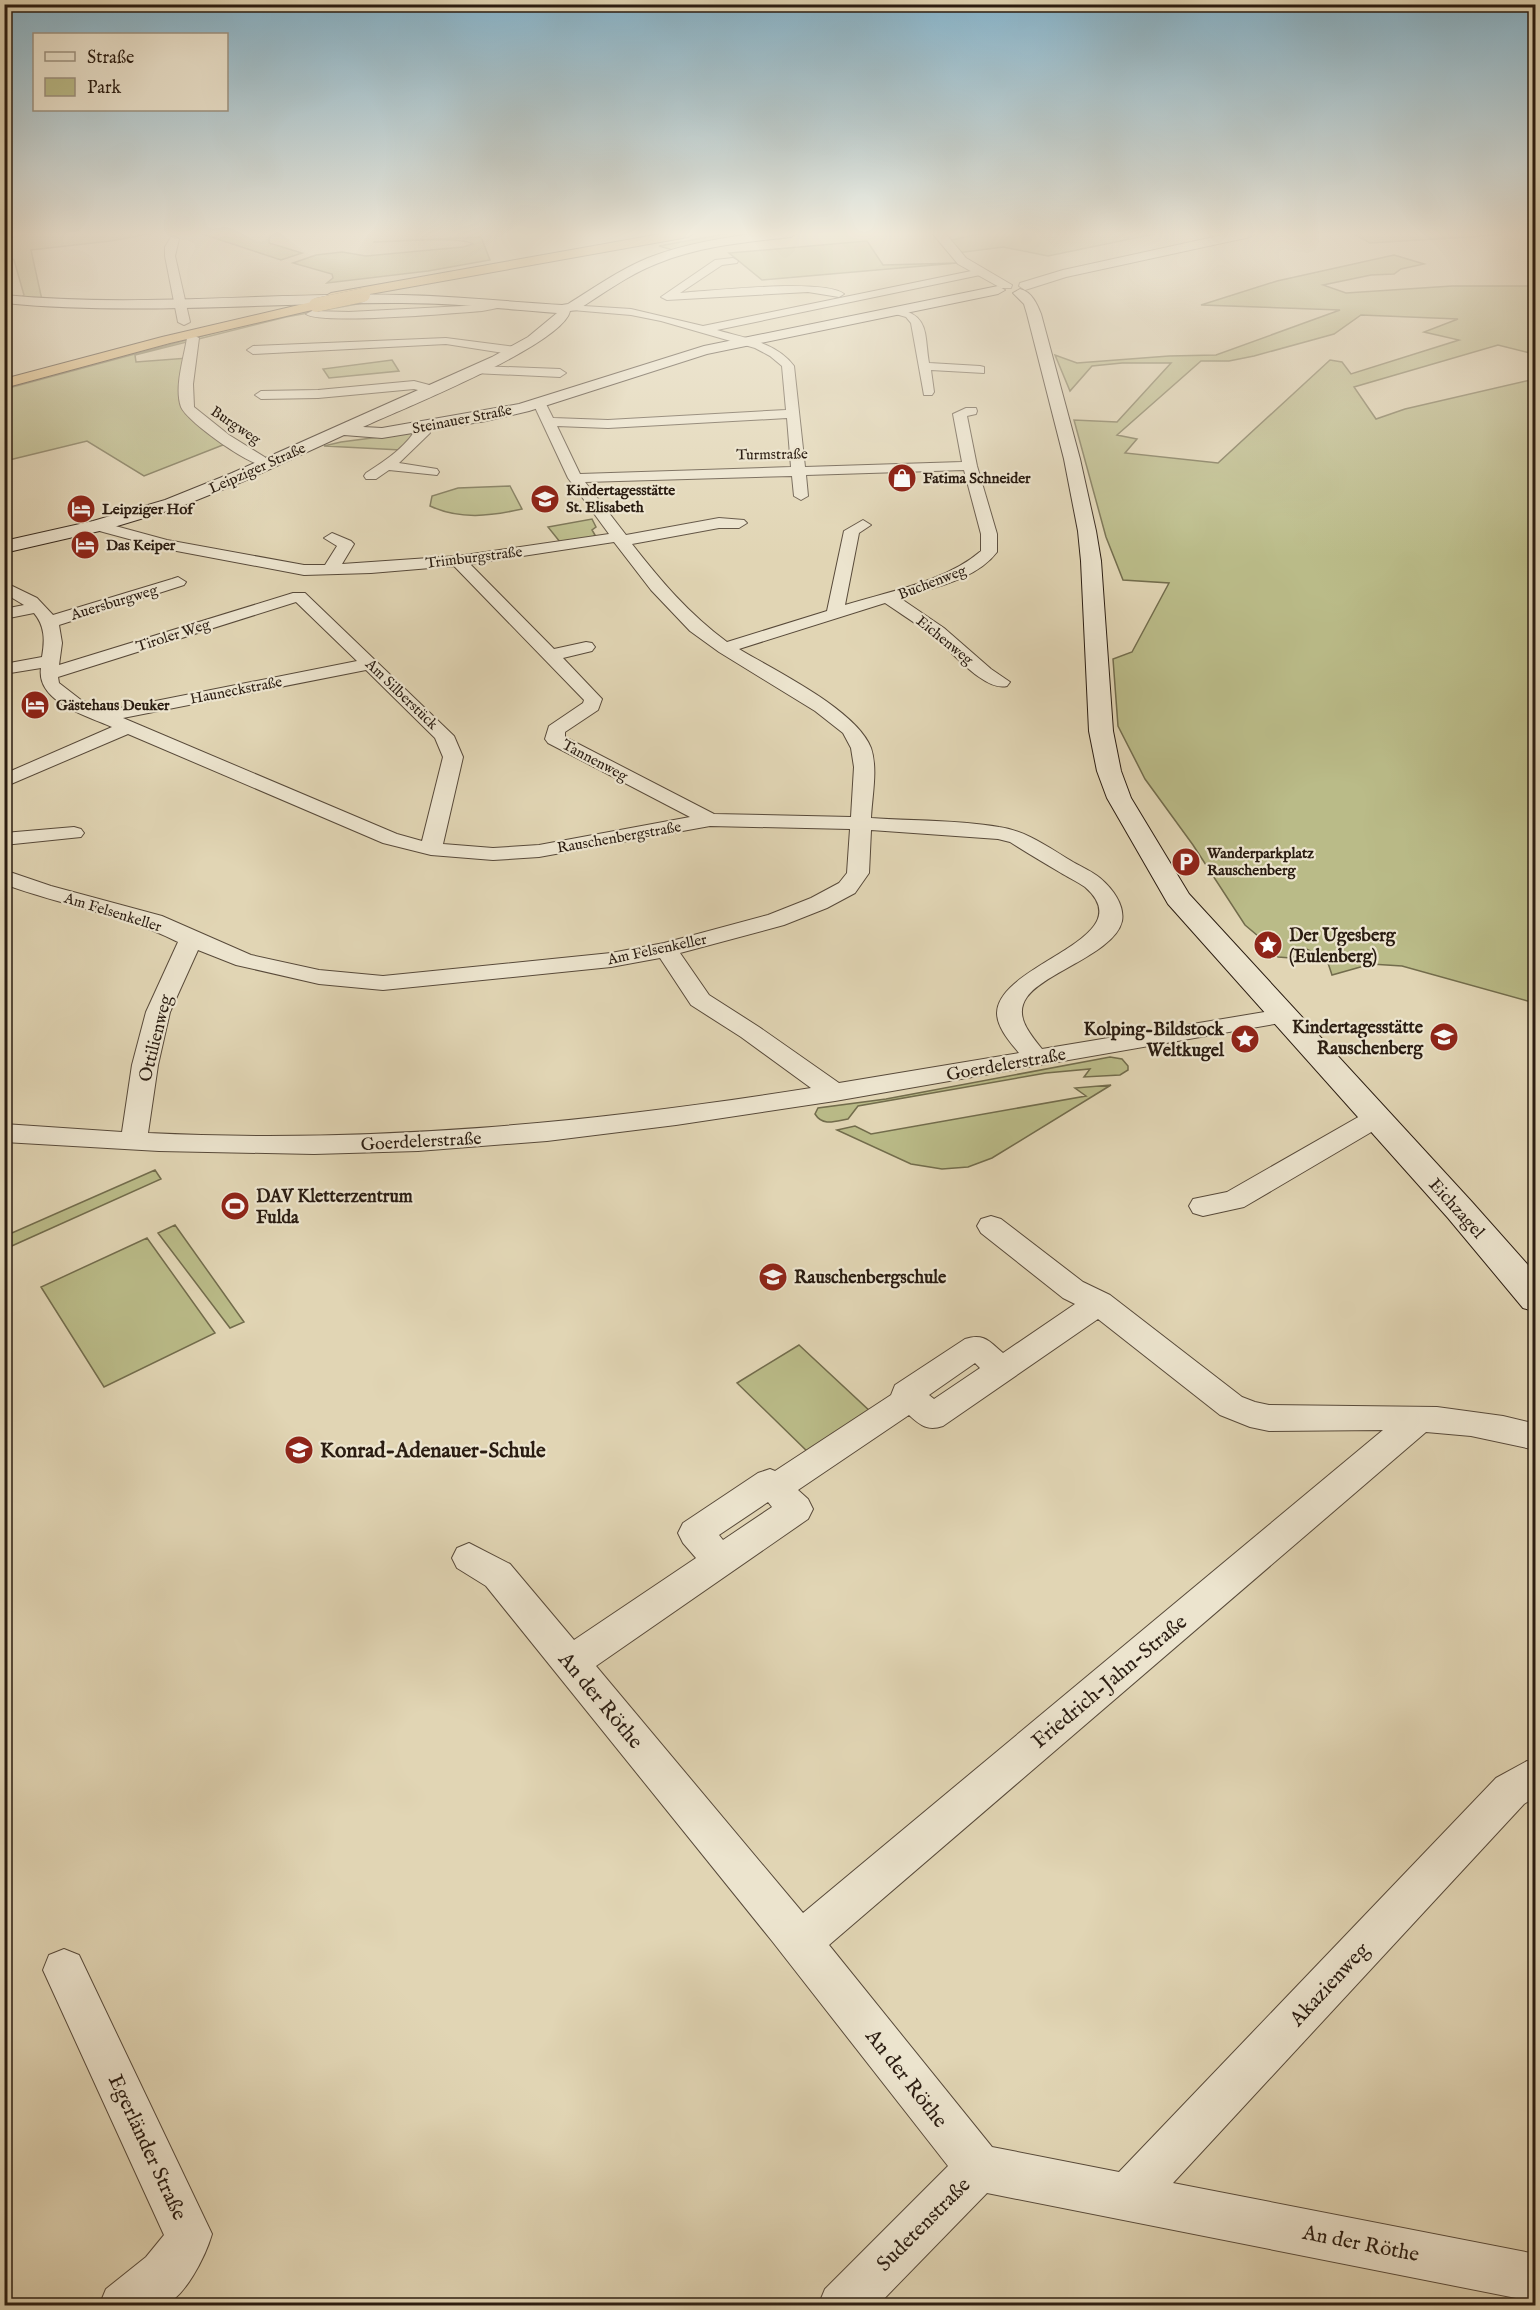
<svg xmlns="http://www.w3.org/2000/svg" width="1540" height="2310" font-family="'IM FELL English',serif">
<rect width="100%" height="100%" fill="#e1d5b4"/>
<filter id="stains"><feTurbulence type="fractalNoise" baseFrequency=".00333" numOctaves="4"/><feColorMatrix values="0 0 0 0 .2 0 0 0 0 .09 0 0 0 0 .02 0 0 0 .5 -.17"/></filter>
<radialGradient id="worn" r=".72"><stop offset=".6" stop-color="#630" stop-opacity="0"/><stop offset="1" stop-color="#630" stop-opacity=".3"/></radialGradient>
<path fill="#babb88" stroke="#726c4c" stroke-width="1.5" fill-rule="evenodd" d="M 34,233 L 155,233 L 110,241 L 31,250 L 42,300 L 20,298 L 24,295 L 14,260 L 5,254 L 4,239 Z
M 199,233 L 270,233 L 269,243 L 302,253 L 281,260 Z
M 730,233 L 766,233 L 676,251 L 659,246 Z
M 984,233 L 1159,233 L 1048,256 L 1003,247 L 957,253 L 947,241 Z
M 1352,233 L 1499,233 L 1500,235 L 1370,243 Z
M 481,237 L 490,260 L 428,271 L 327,283 L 333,278 L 332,274 L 293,263 L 316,255 L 342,252 L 366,256 L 463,247 L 473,244 C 459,236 393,242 373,242 Z
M 867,241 L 883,265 L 957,263 L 762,280 L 729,253 Z
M 1394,255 L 1424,264 L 1401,269 L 1394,274 L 1371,275 L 1323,285 L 1346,293 L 1452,286 L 1535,286 L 1535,352 L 1530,353 L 1498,345 L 1354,387 L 1376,419 L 1405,409 L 1535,379 L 1535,1003 L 1402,966 L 1371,964 L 1332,975 L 1327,960 L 1303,947 L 1299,955 L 1291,958 L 1278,957 L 1267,949 L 1258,936 L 1245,925 L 1193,845 L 1145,779 L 1118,726 L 1113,659 L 1132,652 L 1169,583 L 1123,580 L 1106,537 L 1074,420 L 1117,422 L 1171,363 L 1122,363 L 1092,366 L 1070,391 L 1055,355 L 1077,363 L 1169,356 L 1216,355 L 1340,310 L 1201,305 L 1277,281 ZM 1361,315 L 1458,319 L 1424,332 L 1459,340 L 1351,374 L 1342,362 L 1330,360 L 1218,463 L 1125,453 L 1137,439 L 1117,435 L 1201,361 L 1229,361 L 1254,356 L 1334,334 Z
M 355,300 L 379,300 L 286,317 L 135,355 L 136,362 L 188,358 L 185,408 L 228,443 L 144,476 L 87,441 L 5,461 L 5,389 L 220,331 Z
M 392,360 L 399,371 L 329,378 L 323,369 Z
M 410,433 L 416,435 L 401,450 L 324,446 L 341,442 Z
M 510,486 L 522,509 C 491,516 460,520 430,506 L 432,496 L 458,488 Z
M 592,519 L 596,527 L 592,530 L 595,535 L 593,537 L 560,542 L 548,527 Z
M 1110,1057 L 1122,1059 L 1128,1066 L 1128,1070 L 1120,1075 L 1084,1077 L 1090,1069 L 1046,1073 L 858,1106 L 848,1119 C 836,1121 823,1127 815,1114 L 818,1108 L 886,1099 Z
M 1111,1085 L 992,1158 L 968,1167 L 942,1169 L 911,1164 L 837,1130 L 855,1126 L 871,1134 L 1086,1096 L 1075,1088 Z
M 155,1170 L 161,1179 L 5,1249 L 5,1236 Z
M 175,1225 L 244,1322 L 230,1328 L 158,1233 Z
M 147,1238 L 215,1333 L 104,1387 L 41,1287 Z
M 799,1345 L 873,1414 L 811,1455 L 737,1383 Z"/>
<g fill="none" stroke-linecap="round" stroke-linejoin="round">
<g stroke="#584a3a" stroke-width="2">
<path id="minor" d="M 174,236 L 179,239 L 175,256 L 190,322 L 184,325 L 178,322 L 165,256 L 165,247 L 171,237 Z
M 733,258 L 738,261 L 737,263 L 722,265 L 680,293 C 711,291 824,278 844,294 L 839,297 L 808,292 L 667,300 L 661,297 L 715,260 Z
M 981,269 L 985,270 L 985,274 L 717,330 C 744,338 776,342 794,366 L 805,467 L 962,462 L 953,414 L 966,408 L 976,408 L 977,411 L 976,414 L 967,416 L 977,466 L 997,534 L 997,552 C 976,580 932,588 900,598 L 944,628 L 991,669 L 1010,682 L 1007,686 C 984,692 950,649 932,635 C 917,624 901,614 885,603 L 739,649 C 774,670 857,710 871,748 C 878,769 872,796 871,818 C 913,821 958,820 999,827 C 1027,831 1049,848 1073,862 C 1082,867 1093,872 1100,878 C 1112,888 1125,905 1122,921 C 1115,953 1045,972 1027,997 C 1013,1016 1031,1035 1042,1049 L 1283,1009 L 1292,1011 L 1295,1016 L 1292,1021 L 835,1101 L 676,1125 L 547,1141 L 418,1151 L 314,1154 L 159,1151 L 4,1142 L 4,1124 L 122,1132 L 132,1065 L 146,1012 L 178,942 C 122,914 63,906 4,884 L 4,870 L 51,886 L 162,916 L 251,955 L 319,970 L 383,976 L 611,953 L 664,943 L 768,915 L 811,898 L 839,883 L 847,873 L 850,829 L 710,826 L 539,857 L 493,860 L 431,855 L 383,843 L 128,734 L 4,787 L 4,774 L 112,727 C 87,716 36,702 41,668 L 4,674 L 4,664 L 42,657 C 45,640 45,626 34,613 L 4,619 L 4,609 L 24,605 L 4,593 L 4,582 L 37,598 L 53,615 L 172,579 L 178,577 L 186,582 L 184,585 L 59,625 L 62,643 L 59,665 L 293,593 L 305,593 L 454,736 L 463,757 L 443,844 L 493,848 L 539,845 L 690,817 L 548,743 L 545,739 L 549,726 L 583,703 L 584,700 L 454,566 L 371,573 L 304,575 L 166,549 L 92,529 L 89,526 L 97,521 L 167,540 L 304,565 L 325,565 L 337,546 L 324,538 L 332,533 L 351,541 L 354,544 L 342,564 L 458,556 L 609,534 L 568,478 L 533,403 L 534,400 L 544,400 L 553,418 L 608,420 L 786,410 L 782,366 L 770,356 L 755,348 L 661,321 L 631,315 L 572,310 L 566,307 L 568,305 L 631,309 L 703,326 ZM 787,418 L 791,467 L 580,474 L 557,426 L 608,428 ZM 964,470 L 981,534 L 981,551 C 945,582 890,591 845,605 L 859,533 L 871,525 L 863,520 L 844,531 L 827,611 L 727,642 C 689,614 661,581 632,544 L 719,528 L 739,528 L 747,523 L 744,520 L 719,518 L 626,535 L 585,482 L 792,476 L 794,496 L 801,500 L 808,496 L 806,475 ZM 614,542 L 651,590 L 690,631 L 719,652 L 815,711 L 843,733 L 851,748 L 854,767 L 851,817 L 714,814 L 565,737 L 565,732 L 598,710 L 602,699 L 563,658 L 592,651 L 595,647 L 592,643 L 586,642 L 554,649 L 470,564 ZM 296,602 L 357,661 L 105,711 L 81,700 L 59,683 L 58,677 ZM 366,670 L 435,738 L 443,757 L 422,841 L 397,834 L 123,718 ZM 871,830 L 998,839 L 1010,842 C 1027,853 1044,863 1061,873 C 1069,878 1078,882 1085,887 C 1145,939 998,963 997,1013 C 997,1028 1011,1043 1019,1053 L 839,1083 L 759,1027 L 709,995 L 680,953 L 784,925 L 827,908 L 855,893 L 869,873 ZM 198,950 L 236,965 L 319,984 L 383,990 L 611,967 L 660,958 L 691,1005 L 741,1037 L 811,1088 C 591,1123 371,1144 148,1133 L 158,1065 L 170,1012 Z
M 499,302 L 503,303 L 503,307 L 482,311 C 456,313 320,325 306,314 L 312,311 L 349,312 L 482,305 Z
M 896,308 C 930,316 924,332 929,363 L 980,366 L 984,367 L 984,373 L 931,370 L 934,392 L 932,395 L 924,395 L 911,323 L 906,317 L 892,313 L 892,309 Z
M 193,335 L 199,338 L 193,384 L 194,407 L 229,435 L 271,461 L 273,464 L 271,467 C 256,471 187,422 181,407 C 174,387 184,358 187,338 Z
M 446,338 L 516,347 L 522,351 L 516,355 L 446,344 L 253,354 L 247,350 L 253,346 Z
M 477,366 L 560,369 L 566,373 L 560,377 L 473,373 L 471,370 Z
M 414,381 L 437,387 L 439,390 L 433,394 L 414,389 L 318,398 L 261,399 L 255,395 L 261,391 L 318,390 Z
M 423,424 L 428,425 L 430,433 L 399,463 L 437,469 L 439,472 L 437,475 L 389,470 L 376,479 L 366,479 L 364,476 L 366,473 C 385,461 409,445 418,425 Z
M 74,827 L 81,829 L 84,833 L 81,837 L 4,845 L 4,833 Z
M 1376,1109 L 1385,1112 L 1389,1118 L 1385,1124 L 1244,1207 L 1203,1216 L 1193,1213 L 1189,1206 L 1193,1199 L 1227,1192 L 1367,1112 Z
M 991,1216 L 1001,1219 L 1083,1282 L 1110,1295 L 1242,1397 L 1255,1402 L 1269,1405 L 1437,1407 L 1503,1416 L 1536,1424 L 1536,1450 L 1471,1436 L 1426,1432 L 829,1945 L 992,2147 L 1119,2172 L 1496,1778 L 1527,1761 L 1536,1762 L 1536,1800 L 1532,1799 L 1524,1804 L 1173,2183 L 1536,2254 L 1536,2302 L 987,2193 L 877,2306 L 818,2306 L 825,2289 L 948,2166 L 772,1941 L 486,1586 L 457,1568 L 452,1558 L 457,1548 L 469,1543 L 510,1564 L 574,1640 L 696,1558 L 683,1543 L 678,1533 L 683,1523 L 758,1473 L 770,1469 L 775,1471 L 891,1395 L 895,1385 L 965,1339 C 984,1333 989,1341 1003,1353 L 1075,1304 L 1063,1298 L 981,1233 L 977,1226 L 981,1219 ZM 1098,1319 L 1220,1415 L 1250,1427 L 1269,1431 L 1383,1430 L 803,1913 L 596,1666 L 808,1519 L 813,1509 L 808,1499 L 798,1490 L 909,1415 C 921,1426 928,1431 943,1426 ZM 975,1363 L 980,1368 L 934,1399 L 929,1395 ZM 768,1502 L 772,1507 L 723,1540 L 719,1535 Z
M 64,1949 L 79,1955 L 212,2234 C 206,2255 184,2301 161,2306 C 142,2309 118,2306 99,2306 L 106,2289 L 146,2257 L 164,2235 L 43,1970 L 49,1955 Z"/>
</g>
<g stroke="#584a3a" stroke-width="2">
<path id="tertiary" d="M 932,233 L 945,233 L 966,258 L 1012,285 L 1011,288 L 1001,288 L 958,264 Z
M 1232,233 L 1256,233 L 1250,237 L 1066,277 L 1025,290 L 1019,286 L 1020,283 L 1063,270 Z"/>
</g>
<g stroke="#2a1c11" stroke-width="2">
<path id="secondary" d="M 760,233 L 797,233 L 791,237 C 746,242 699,246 656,264 C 628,275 603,294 577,310 L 570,311 C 563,345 399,410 363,427 L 382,428 L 519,404 L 704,346 L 998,286 L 1005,290 L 998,294 L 707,354 L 529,411 L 486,421 L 382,438 L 344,435 L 244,481 L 177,508 L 104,530 L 4,553 L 4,541 L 93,521 L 165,500 L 232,473 L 492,357 L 528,337 L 557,313 C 505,309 453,303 402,303 C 269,302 137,316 4,303 L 4,295 C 138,308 270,292 403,295 C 456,296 509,302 562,305 L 568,304 C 594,288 619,270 648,258 C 683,244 722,238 760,233 Z
M 1020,289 C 1032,292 1037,304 1041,314 L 1080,459 L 1096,531 L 1101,561 L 1113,731 L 1121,771 L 1131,798 L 1189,894 L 1472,1202 L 1536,1274 L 1536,1312 L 1523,1308 L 1448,1218 L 1168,904 L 1107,798 L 1097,771 L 1089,731 L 1081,561 L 1078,531 L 1064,459 L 1027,314 L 1024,304 L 1013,293 Z"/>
</g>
<g stroke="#2a1c11" stroke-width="2">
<path id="trunk" d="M 666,233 L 694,233 L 688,237 L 331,301 L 324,297 L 331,293 Z
M 316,301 L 321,302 L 323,305 L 321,308 L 170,343 L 4,388 L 4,379 L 162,337 Z"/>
</g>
<use href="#minor" fill="#ece4ce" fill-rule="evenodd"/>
<use href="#tertiary" fill="#ece4ce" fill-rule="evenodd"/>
<use href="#secondary" fill="#ece4ce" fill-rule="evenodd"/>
<use href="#trunk" fill="#e0ba7a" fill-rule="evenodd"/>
<g stroke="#2a1c11" stroke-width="14" stroke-linecap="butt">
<path id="trunk-bridge" d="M 316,305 L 363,295"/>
</g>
<use href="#trunk-bridge" stroke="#e0ba7a" stroke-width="14"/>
</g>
<linearGradient id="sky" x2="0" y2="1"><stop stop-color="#87b6ce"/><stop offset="0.42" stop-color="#f2ecdd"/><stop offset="1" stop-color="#f2ecdd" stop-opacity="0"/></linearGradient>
<rect width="1540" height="557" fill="url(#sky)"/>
<defs>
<g id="shop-disc" transform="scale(1.5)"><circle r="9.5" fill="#8f2418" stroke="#ece4ce"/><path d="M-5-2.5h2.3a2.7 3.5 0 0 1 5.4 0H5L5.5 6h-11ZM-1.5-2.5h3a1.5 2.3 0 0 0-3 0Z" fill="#fff"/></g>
<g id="school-disc" transform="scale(1.5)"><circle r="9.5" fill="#8f2418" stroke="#ece4ce"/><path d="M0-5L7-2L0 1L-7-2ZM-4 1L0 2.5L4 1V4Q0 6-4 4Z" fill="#fff"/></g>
<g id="hotel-disc" transform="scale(1.5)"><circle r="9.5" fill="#8f2418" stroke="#ece4ce"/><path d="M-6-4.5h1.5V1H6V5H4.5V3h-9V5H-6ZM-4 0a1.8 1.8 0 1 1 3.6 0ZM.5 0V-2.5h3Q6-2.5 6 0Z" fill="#fff"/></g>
<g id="parking-disc" transform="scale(1.5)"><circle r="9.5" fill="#8f2418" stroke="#ece4ce"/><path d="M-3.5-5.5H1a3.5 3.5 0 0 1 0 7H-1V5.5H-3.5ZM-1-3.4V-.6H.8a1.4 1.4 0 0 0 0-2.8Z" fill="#fff"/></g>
<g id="sight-disc" transform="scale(1.5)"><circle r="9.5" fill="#8f2418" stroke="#ece4ce"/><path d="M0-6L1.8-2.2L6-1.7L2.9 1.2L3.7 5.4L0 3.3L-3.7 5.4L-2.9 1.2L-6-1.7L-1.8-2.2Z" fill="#fff"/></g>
<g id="stadium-disc" transform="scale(1.5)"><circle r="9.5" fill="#8f2418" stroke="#ece4ce"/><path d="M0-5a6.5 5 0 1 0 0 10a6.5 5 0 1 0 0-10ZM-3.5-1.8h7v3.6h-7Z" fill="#fff"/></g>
</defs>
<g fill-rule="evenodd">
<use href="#shop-disc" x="902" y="478"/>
<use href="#school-disc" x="545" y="499"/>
<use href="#hotel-disc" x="81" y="509"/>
<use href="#hotel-disc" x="85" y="545"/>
<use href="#hotel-disc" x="35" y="705"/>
<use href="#parking-disc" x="1186" y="862"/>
<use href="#sight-disc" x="1268" y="945"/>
<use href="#school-disc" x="1444" y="1037"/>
<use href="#sight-disc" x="1245" y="1039"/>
<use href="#stadium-disc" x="235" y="1206"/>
<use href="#school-disc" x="773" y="1277"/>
<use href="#school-disc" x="299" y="1450"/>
</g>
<g text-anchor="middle" stroke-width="4.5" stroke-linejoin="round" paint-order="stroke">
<g font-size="15" fill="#2a1c11" stroke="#ece4ce">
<text transform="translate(462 419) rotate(-11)" y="5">Steinauer Straße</text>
<text transform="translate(236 425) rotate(34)" y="5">Burgweg</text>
<text transform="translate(772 454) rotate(-1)" y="5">Turmstraße</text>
<text transform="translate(257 468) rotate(-24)" y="5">Leipziger Straße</text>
<text transform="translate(474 557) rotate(-7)" y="5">Trimburgstraße</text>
<text transform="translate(932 582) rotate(-21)" y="5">Buchenweg</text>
<text transform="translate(114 602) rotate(-17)" y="5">Auersburgweg</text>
<text transform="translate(173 635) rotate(-18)" y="5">Tiroler Weg</text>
<text transform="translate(945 640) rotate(39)" y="5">Eichenweg</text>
<text transform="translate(236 690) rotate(-11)" y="5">Hauneckstraße</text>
<text transform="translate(402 694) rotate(44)" y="5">Am Silberstück</text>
<text transform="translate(595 760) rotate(28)" y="5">Tannenweg</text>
<text transform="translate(619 837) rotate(-10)" y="5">Rauschenbergstraße</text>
<text transform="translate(113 912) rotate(17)" y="5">Am Felsenkeller</text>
<text transform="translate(657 949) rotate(-12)" y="5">Am Felsenkeller</text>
</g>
<g font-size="15" font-weight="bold" fill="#2a1c11" stroke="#ece4ce" text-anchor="start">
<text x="923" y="483">Fatima Schneider</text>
<text x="566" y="495">Kindertagesstätte<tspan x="566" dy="17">St. Elisabeth</tspan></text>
<text x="102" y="514">Leipziger Hof</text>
<text x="106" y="550">Das Keiper</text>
<text x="56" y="710">Gästehaus Deuker</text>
<text x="1207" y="858">Wanderparkplatz<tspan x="1207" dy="17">Rauschenberg</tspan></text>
</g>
<g font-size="18" font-weight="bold" fill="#2a1c11" stroke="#ece4ce" text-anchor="start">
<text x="1289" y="941">Der Ugesberg<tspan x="1289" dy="21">(Eulenberg)</tspan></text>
<text x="1423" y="1033" text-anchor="end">Kindertagesstätte<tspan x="1423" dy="21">Rauschenberg</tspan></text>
<text x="1224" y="1035" text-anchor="end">Kolping-Bildstock<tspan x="1224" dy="21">Weltkugel</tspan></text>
<text x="256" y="1202">DAV Kletterzentrum<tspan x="256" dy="21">Fulda</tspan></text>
<text x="794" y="1283">Rauschenbergschule</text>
</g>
<g font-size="18" fill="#2a1c11" stroke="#ece4ce">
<text transform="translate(155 1038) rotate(-76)" y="6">Ottilienweg</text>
<text transform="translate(1006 1064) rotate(-10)" y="6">Goerdelerstraße</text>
<text transform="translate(421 1141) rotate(-3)" y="6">Goerdelerstraße</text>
<text transform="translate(1457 1208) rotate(48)" y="6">Eichzagel</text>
</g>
<g font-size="21" font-weight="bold" fill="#2a1c11" stroke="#ece4ce" text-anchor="start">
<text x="320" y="1457">Konrad-Adenauer-Schule</text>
</g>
<g font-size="21" fill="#2a1c11" stroke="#ece4ce">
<text transform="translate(1109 1681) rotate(-40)" y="7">Friedrich-Jahn-Straße</text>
<text transform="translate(601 1700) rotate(50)" y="7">An der Röthe</text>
<text transform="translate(1329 1984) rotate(-47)" y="7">Akazienweg</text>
<text transform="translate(907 2078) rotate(52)" y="7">An der Röthe</text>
<text transform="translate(148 2147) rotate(65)" y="7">Egerländer Straße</text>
<text transform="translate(923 2224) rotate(-45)" y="7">Sudetenstraße</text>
<text transform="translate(1361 2243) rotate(11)" y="7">An der Röthe</text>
</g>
</g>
<rect width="1540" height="2310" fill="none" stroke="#e1d5b4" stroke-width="24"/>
<rect x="6" y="6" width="1528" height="2298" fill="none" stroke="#2a1c11" stroke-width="3"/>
<rect x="12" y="12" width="1516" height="2286" fill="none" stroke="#2a1c11" stroke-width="1.5"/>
<rect x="33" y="33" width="195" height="78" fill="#ece4ce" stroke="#9e9482" stroke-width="1.5"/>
<rect x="45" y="52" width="30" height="9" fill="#ece4ce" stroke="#9e9482" stroke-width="1.5"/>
<text x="87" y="63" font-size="18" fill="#2a1c11">Straße</text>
<rect x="45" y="78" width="30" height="18" fill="#babb88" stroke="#9e9482" stroke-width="1.5"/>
<text x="87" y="93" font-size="18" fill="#2a1c11">Park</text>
<rect width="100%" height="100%" filter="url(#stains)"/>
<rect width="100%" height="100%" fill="url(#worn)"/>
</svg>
